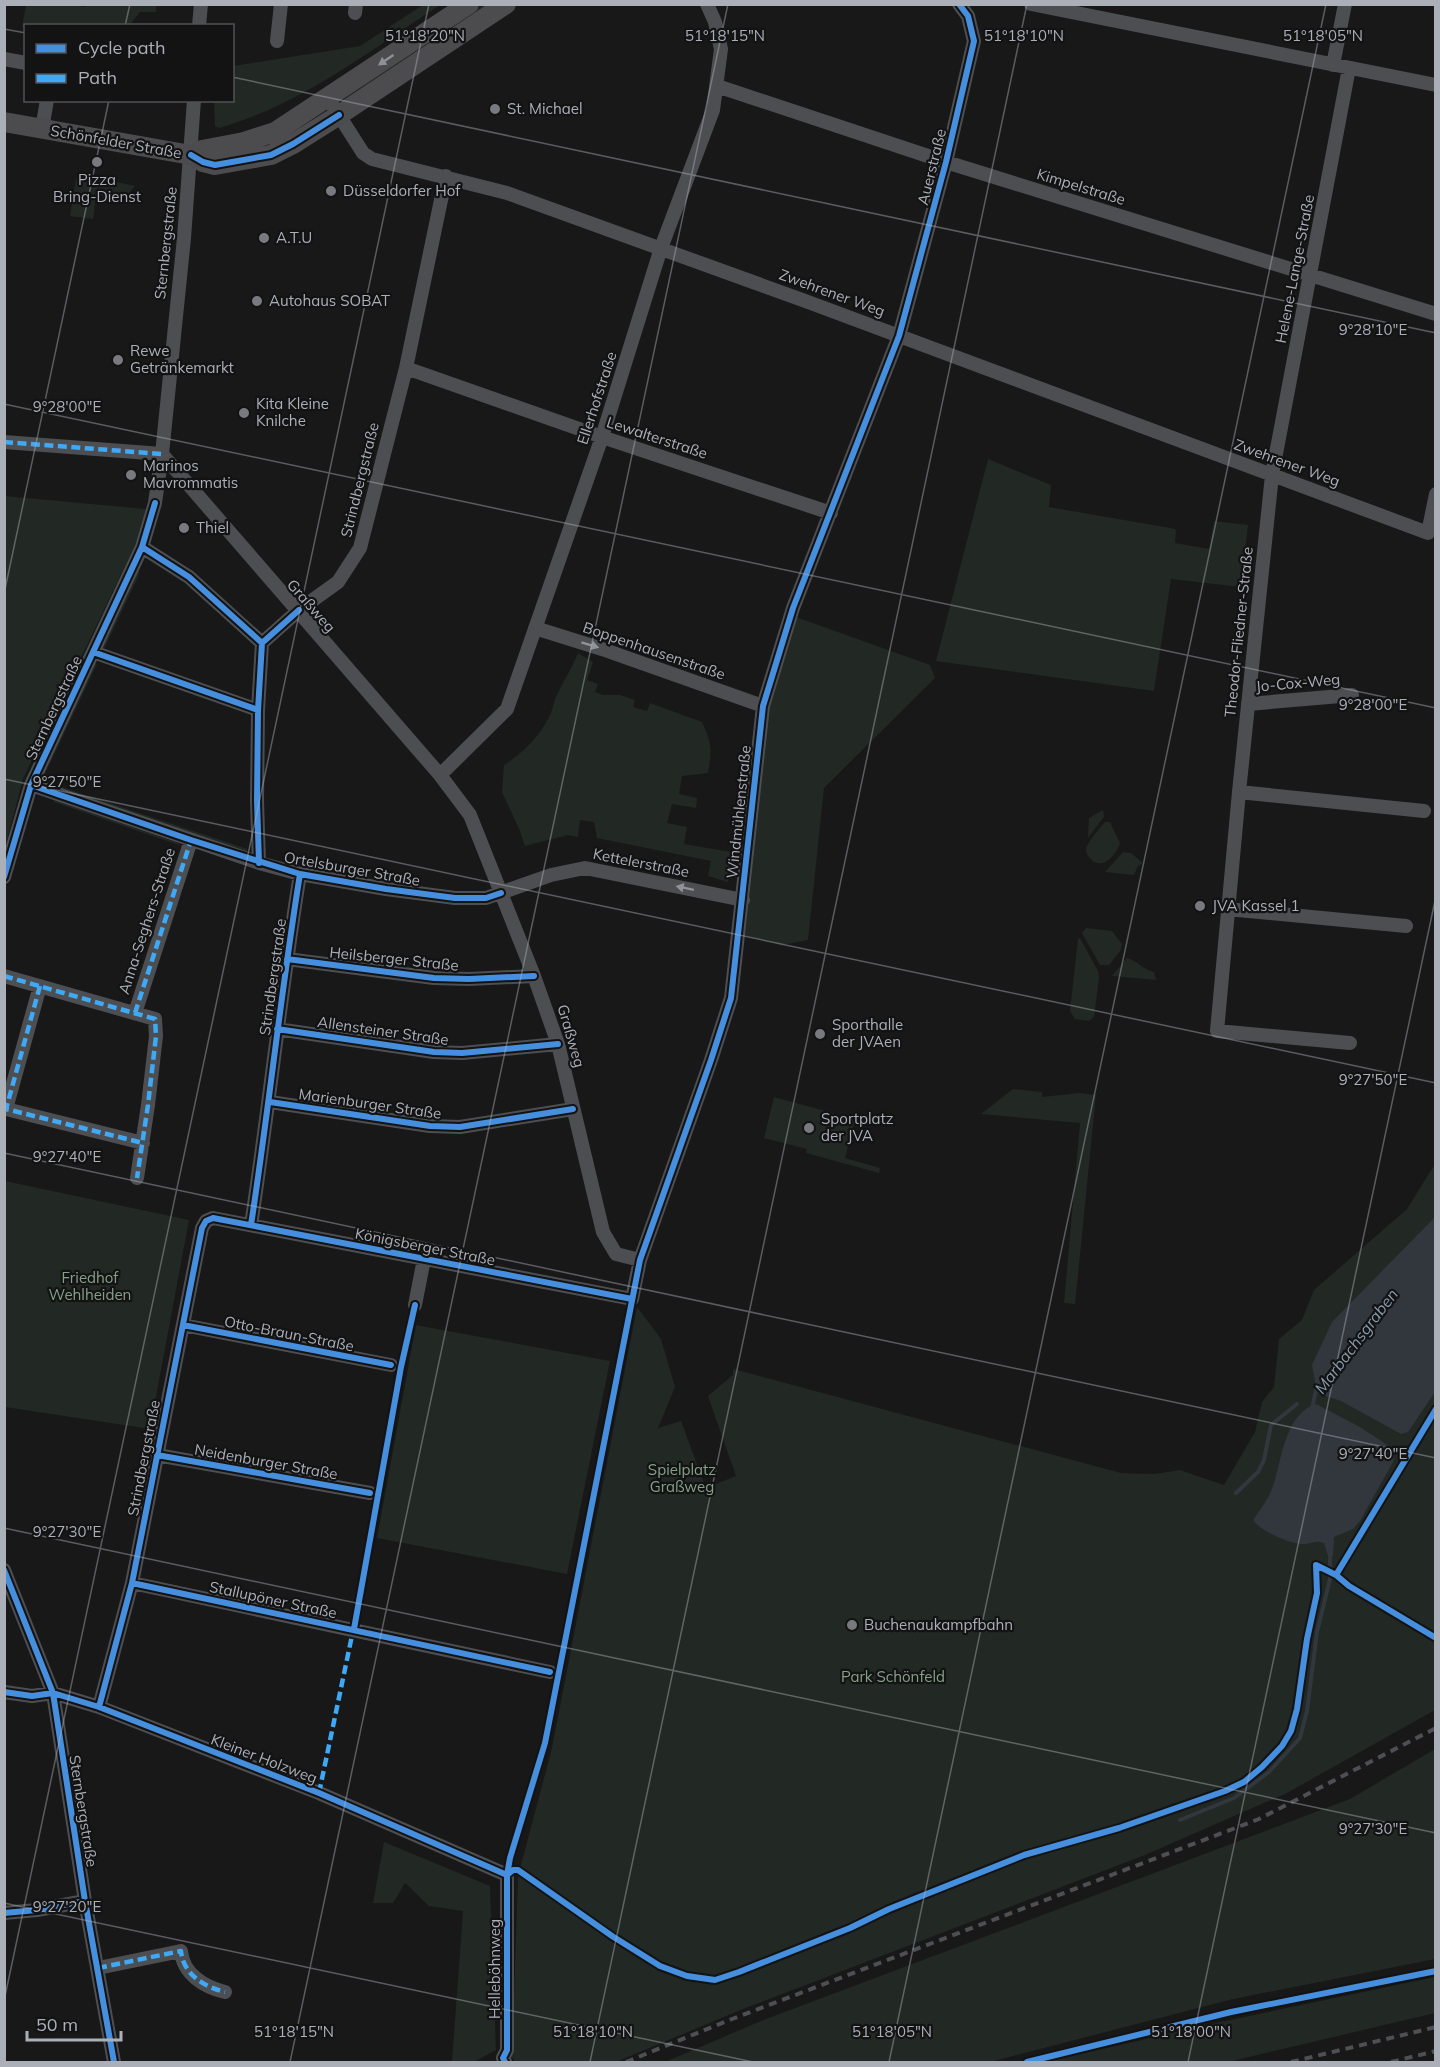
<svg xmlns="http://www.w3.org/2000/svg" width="1440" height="2067" font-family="Mulish,sans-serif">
<rect width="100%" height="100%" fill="#181819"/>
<path fill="#222823" d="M 72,5 L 85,7 L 86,4 L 156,5 L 156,12 L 140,12 L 130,25 L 26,26 L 25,28 L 22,27 L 26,5 Z
M 423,5 L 440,5 C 369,51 301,105 219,128 L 215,126 L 214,101 L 232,100 L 233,66 L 360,46 Z
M 483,5 L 495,5 L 341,103 L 342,98 Z
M 98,178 L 135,186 L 124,199 L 96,195 L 93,219 L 70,216 L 76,179 L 97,183 Z
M 988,459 L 1051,485 L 1049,507 L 1176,529 L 1175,543 L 1209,549 L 1214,521 L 1248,525 L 1241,587 L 1171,579 L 1154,691 L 936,661 Z
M 5,496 L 146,509 L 136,543 L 23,779 L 5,848 Z
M 139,570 L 139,575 L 104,649 L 102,648 Z
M 796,617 L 930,665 L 935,678 L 824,788 L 808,940 L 782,945 L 744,935 L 767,707 Z
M 578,653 L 593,662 L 587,680 L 598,684 L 595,692 L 603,695 L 620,695 L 635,700 L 633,707 L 647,711 L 650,703 L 702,722 C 712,742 712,752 708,773 L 682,776 L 679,794 L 697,798 L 696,808 L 672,804 L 667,823 L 687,827 L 684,844 L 731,852 L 728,882 L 708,876 L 711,861 L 597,838 L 594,822 L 580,820 L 578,837 L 568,835 L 525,846 L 520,831 L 502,792 L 504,765 C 523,753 539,737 549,717 C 553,710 553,702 557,695 C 564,680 572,668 578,653 Z
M 95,663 L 97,664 L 43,778 L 42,776 Z
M 55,785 L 247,849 L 247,852 L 55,787 Z
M 54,800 L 178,843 L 179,845 L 54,802 Z
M 1103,810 L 1104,817 L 1088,838 L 1089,818 Z
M 1105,822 L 1110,822 L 1120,843 C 1116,856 1101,872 1090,858 C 1087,854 1086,854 1086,849 C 1088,841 1099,829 1105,822 Z
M 1123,852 L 1131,853 L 1143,863 L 1138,866 L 1134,875 L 1105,872 Z
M 1086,928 L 1112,931 L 1122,944 L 1121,950 L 1109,965 L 1100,965 L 1082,933 Z
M 1080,938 L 1098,971 L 1099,978 L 1094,1017 L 1089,1021 L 1075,1019 L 1070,1011 L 1078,939 Z
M 1127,958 C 1138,961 1144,970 1154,972 L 1156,980 L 1112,976 Z
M 1013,1089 L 1042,1092 L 1042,1097 L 1079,1093 L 1096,1095 L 1075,1304 L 1064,1303 L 1080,1123 L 981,1114 Z
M 774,1097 L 855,1119 L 845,1158 L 880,1168 L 879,1173 L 806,1153 L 807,1149 L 764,1138 Z
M 1435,1164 L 1435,1710 L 1287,1793 L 1145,1855 L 743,2009 L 616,2062 L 515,2062 L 512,2057 L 518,1876 L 552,1748 L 637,1307 L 661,1339 L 675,1387 L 658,1428 L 681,1421 L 706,1488 L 736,1476 L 708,1396 L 733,1375 L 733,1369 L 1121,1473 L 1154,1474 L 1180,1470 L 1224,1485 L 1255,1432 L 1262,1402 L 1274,1387 L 1279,1339 L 1302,1320 L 1314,1290 L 1407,1209 Z
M 5,1181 L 189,1220 L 150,1429 L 5,1407 Z
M 416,1325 L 610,1361 L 567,1574 L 377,1538 Z
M 1435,1749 L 1435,1959 L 1233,1999 L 990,2062 L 665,2062 L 761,2021 L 1350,1799 Z
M 384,1842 L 490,1886 L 496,2050 L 474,2062 L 452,2062 L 463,1911 L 429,1906 L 405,1883 L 393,1903 L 373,1903 Z
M 1435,1977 L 1435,2013 L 1228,2062 L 1046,2062 L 1211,2024 Z"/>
<path fill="#31373d" d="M 1435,1217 L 1435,1392 L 1408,1432 L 1401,1434 L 1341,1401 L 1314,1392 L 1315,1381 L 1312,1365 L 1332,1322 Z
M 1316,1404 L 1360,1427 L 1395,1450 L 1393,1462 L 1360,1521 L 1353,1529 L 1334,1537 L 1333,1555 L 1330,1562 L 1324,1543 C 1316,1540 1313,1543 1305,1544 C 1292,1545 1260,1531 1253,1520 C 1261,1509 1270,1497 1274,1483 C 1282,1457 1286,1413 1316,1404 Z"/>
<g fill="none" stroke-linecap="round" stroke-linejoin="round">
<path stroke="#31373d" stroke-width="4" d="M 1312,1409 L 1316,1390
M 1236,1493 L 1258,1472 L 1264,1460 L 1271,1425 L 1297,1404
M 1180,1820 L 1234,1798 L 1269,1772 L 1300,1738 L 1307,1711 L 1317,1632 L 1330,1579 L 1330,1559"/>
<path stroke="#4d4e51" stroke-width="14" d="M 1031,4 L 1436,85
M 355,13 L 356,4
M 199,26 L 201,4
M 277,41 L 281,4
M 4,59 L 26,63
M 1333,65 L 1345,4
M 1349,68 L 1272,475 L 1239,792 L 1217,1031 L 1350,1043
M 717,86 L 946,162 L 1436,314
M 328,98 L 363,153 L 372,159 L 507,193 L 808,302 L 1428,533 L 1436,494
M 42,129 L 47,100
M 406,368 L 602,437 L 831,513
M 4,442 L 162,454
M 162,454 L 440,775 L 470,815 L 534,976 L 558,1044 L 603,1232 L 616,1254 L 640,1260
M 142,547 L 189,577 L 262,643
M 535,628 L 602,649 L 763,706
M 93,652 L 258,710
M 1248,704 L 1352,695
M 440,775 L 507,709 L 602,437 L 661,248 L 713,110 L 721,49 L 715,22 L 707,4
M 31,785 L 259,863 L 300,874 L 386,889 L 455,898 L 486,898 L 551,875 L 585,868 L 743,900
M 1239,792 L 1424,811
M 259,863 L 257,801 L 258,710 L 262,643 L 299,610 L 338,582 L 360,548 L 406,368 L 446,176
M 4,877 L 31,785 L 142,547 L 155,503 L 162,454 L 184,238 L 194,100
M 1227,909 L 1406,926
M 287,959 L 434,978 L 469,979 L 534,976
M 4,976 L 155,1019 L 156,1036 L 148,1105 L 137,1178
M 40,986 L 6,1109 L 143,1143
M 135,1013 L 191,840
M 277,1029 L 434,1052 L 462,1053 L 558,1044
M 270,1102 L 430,1126 L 460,1127 L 573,1109
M 251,1225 C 269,1108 281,991 300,874
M 415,1305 L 424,1259
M 183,1325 L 391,1365
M 157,1455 L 370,1493
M 4,1570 L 53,1693 L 85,1901 L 114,2062
M 132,1583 L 550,1672
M 4,1692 L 32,1696 L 53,1693 L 99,1707 L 319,1793 L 507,1875 L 507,2050 L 503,2058 L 505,2062
M 99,1707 L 132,1583 L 202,1228 L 206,1221 L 213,1218 L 632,1299 L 640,1260 L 711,1060 L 731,998 L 763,706 L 793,608 L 899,336 L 946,162 L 974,41 L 968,16 L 959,4
M 4,1913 L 37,1910 L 85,1901
M 98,1968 L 181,1951 C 183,1974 204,1987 225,1992"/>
<path stroke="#4c4c4f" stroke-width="20" d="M 4,122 L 191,155 L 203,162 L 215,165 L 271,155 L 293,144 L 339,115 L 506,4
M 191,155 L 202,150 L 244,142 L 275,132 L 469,4"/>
<path stroke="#4e4f52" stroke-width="4" stroke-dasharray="8 6" stroke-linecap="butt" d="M 626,2062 L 732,2019 L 1259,1819 L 1436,1728
M 1291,2062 L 1436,2027
M 1391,2062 L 1436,2051"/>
<path stroke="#3fa9f5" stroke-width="4.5" stroke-dasharray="9 4.5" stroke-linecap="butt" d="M 4,442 L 162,454
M 4,976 L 155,1019 L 156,1036 L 148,1105 L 137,1178
M 40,986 L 6,1109 L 143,1143
M 135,1013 L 191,840
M 319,1793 L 354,1626
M 98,1968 L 181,1951 C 183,1974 204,1987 225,1992"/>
<g stroke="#131314" stroke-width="10">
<path id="cycleway" d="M 191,155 L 203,162 L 215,165 L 271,155 L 293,144 L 339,115
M 142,547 L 189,577 L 262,643
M 93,652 L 258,710
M 31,785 L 191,840 L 300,874 L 386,889 L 455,898 L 486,898 L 501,893
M 259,863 L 257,801 L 258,710 L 262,643 L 299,610
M 4,877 L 31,785 L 142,547 L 155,503
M 287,959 L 434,978 L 469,979 L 534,976
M 277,1029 L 434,1052 L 462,1053 L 558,1044
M 270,1102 L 430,1126 L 460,1127 L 573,1109
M 251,1225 C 269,1108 281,991 300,874
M 183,1325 L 391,1365
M 157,1455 L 370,1493
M 4,1570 L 53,1693 L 85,1901 L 114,2062
M 1336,1575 L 1436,1409
M 132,1583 L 550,1672
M 354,1629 L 401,1367 L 415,1305
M 4,1692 L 32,1696 L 53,1693 L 99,1707 L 319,1793 L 507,1875
M 99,1707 L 132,1583 L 202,1228 L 206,1221 L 213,1218 L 632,1299
M 507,1875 L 513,1870 L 518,1870 L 612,1936 L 660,1966 L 687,1976 L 715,1980 L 739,1972 L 850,1928 L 889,1909 L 1024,1855 L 1119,1828 L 1225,1791 L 1244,1782 L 1262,1767 L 1282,1746 L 1291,1731 L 1297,1709 L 1307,1639 L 1317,1593 L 1316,1565 L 1336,1575 L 1349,1586 L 1436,1638
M 4,1913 L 37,1910 L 85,1901
M 505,2062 L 503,2058 L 507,2050 L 507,1875 L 510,1858 L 545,1743 L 640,1260 L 711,1060 L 731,998 L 763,706 L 793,608 L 899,336 L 946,162 L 974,41 L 968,16 L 959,4
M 1027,2062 L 1231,2012 L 1436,1971"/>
</g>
<use href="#cycleway" stroke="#468fdf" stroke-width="6"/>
</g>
<defs><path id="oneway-solid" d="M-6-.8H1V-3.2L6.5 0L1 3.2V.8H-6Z" transform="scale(1.5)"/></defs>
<use fill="#8e9198" href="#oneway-solid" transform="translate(386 60) rotate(146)"/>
<g fill="#8f9299">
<use href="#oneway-solid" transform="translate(590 645) rotate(17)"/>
<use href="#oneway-solid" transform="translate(685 888) rotate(-168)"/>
</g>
<path fill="none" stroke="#abafb8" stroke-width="1.5" stroke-opacity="0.45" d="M 125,26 L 130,4M 4,29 L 26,33M 232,77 L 1436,333M 4,404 L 1436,708M 4,594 L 109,100M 4,779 L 1436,1083M 4,1153 L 1436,1458M 4,1528 L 1436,1833M 4,1903 L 753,2062M 4,2001 L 429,4M 290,2062 L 728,4M 590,2062 L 1027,4M 889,2062 L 1326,4M 1188,2062 L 1436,896"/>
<g fill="#787a80" stroke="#131314" stroke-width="2">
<circle cx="495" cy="109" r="6"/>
<circle cx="97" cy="162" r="6"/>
<circle cx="331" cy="191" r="6"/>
<circle cx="264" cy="238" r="6"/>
<circle cx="257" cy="301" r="6"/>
<circle cx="118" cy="360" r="6"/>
<circle cx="244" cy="413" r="6"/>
<circle cx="131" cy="475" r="6"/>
<circle cx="184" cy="528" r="6"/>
<circle cx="1200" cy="906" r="6"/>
<circle cx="820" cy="1034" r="6"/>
<circle cx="809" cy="1128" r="6"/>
<circle cx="852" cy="1625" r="6"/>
</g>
<g text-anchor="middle" stroke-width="4.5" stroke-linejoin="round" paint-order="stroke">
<g font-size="15" fill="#abafb8" stroke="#131314" text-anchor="start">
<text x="507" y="114">St. Michael</text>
<text x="97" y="185" text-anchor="middle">Pizza<tspan x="97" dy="17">Bring-Dienst</tspan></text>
<text x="343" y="196">Düsseldorfer Hof</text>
<text x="276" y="243">A.T.U</text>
<text x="269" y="306">Autohaus SOBAT</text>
<text x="130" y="356">Rewe<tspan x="130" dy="17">Getränkemarkt</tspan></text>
<text x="256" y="409">Kita Kleine<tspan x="256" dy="17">Knilche</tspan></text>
<text x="143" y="471">Marinos<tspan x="143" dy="17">Mavrommatis</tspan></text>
<text x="196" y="533">Thiel</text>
<text x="1212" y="911">JVA Kassel 1</text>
<text x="832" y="1030">Sporthalle<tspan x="832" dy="17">der JVAen</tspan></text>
<text x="821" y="1124">Sportplatz<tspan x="821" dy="17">der JVA</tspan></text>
<text x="864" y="1630">Buchenaukampfbahn</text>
</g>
<g font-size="15" fill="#abafb8" stroke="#131314">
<text transform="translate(116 142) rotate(10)" y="5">Schönfelder Straße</text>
<text transform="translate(932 167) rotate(-76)" y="5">Auerstraße</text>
<text transform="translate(1081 187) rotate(17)" y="5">Kimpelstraße</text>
<text transform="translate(166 243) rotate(-84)" y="5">Sternbergstraße</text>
<text transform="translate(1295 269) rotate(-79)" y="5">Helene-Lange-Straße</text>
<text transform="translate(832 293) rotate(20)" y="5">Zwehrener Weg</text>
<text transform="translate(597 398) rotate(-72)" y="5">Ellerhofstraße</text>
<text transform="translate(657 438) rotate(18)" y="5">Lewalterstraße</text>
<text transform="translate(1287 463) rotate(20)" y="5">Zwehrener Weg</text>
<text transform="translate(360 480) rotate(-76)" y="5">Strindbergstraße</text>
<text transform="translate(311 606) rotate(49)" y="5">Graßweg</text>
<text transform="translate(1239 632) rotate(-84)" y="5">Theodor-Fliedner-Straße</text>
<text transform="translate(654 651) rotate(19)" y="5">Boppenhausenstraße</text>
<text transform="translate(1298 683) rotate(-5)" y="5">Jo-Cox-Weg</text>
<text transform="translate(54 708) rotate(-65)" y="5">Sternbergstraße</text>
<text transform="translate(739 812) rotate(-84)" y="5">Windmühlenstraße</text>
<text transform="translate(641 863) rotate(11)" y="5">Kettelerstraße</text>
<text transform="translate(352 869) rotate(10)" y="5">Ortelsburger Straße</text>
<text transform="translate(147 921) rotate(-72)" y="5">Anna-Seghers-Straße</text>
<text transform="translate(394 959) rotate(6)" y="5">Heilsberger Straße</text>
<text transform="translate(273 977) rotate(-82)" y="5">Strindbergstraße</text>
<text transform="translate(383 1031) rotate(8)" y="5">Allensteiner Straße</text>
<text transform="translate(571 1036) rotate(74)" y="5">Graßweg</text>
<text transform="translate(370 1104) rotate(8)" y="5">Marienburger Straße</text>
<text transform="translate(425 1247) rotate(11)" y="5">Königsberger Straße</text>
<text transform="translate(289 1334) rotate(11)" y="5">Otto-Braun-Straße</text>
<text transform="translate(144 1458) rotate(-79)" y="5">Strindbergstraße</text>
<text transform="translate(266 1462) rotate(10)" y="5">Neidenburger Straße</text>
<text transform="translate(273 1600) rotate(12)" y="5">Stallupöner Straße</text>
<text transform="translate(264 1759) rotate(21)" y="5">Kleiner Holzweg</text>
<text transform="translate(83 1811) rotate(81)" y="5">Sternbergstraße</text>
<text transform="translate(495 1969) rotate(-90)" y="5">Helleböhnweg</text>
</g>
<g font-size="15" fill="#85a088" stroke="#131314">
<text x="90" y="1283">Friedhof<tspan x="90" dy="17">Wehlheiden</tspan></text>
<text x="682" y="1475">Spielplatz<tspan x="682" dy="17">Graßweg</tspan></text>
<text x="893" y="1682">Park Schönfeld</text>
</g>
<g font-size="16" font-style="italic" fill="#879aae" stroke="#131314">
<text transform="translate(1356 1341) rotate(-53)" y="6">Marbachsgraben</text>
</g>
</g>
<g font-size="15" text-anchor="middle" fill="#abafb8" stroke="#131314" stroke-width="4.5" stroke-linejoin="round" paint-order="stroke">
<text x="425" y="41">51°18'20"N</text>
<text x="725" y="41">51°18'15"N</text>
<text x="1024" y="41">51°18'10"N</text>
<text x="1323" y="41">51°18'05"N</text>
<text x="1373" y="335">9°28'10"E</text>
<text x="67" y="412">9°28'00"E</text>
<text x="1373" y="710">9°28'00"E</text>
<text x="67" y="787">9°27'50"E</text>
<text x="1373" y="1085">9°27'50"E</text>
<text x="67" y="1162">9°27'40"E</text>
<text x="1373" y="1459">9°27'40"E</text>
<text x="67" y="1537">9°27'30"E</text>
<text x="1373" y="1834">9°27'30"E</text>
<text x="67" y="1912">9°27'20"E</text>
<text x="294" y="2037">51°18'15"N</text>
<text x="593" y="2037">51°18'10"N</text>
<text x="892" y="2037">51°18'05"N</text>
<text x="1191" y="2037">51°18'00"N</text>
</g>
<rect width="1440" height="2067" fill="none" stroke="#abafb8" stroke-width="12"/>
<rect x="24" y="24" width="210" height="78" fill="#131314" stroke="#505156" stroke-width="1.5"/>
<rect x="36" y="44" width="30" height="9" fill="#468fdf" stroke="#505156" stroke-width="1.5"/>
<text x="78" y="54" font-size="18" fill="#abafb8">Cycle path</text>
<rect x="36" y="74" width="30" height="9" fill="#3fa9f5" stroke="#505156" stroke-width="1.5"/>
<text x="78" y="84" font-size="18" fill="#abafb8">Path</text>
<path d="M27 2031v9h94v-9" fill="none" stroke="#abafb8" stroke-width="3"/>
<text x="36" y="2031" font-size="18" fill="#abafb8" stroke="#131314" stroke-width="4.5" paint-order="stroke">50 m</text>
</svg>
